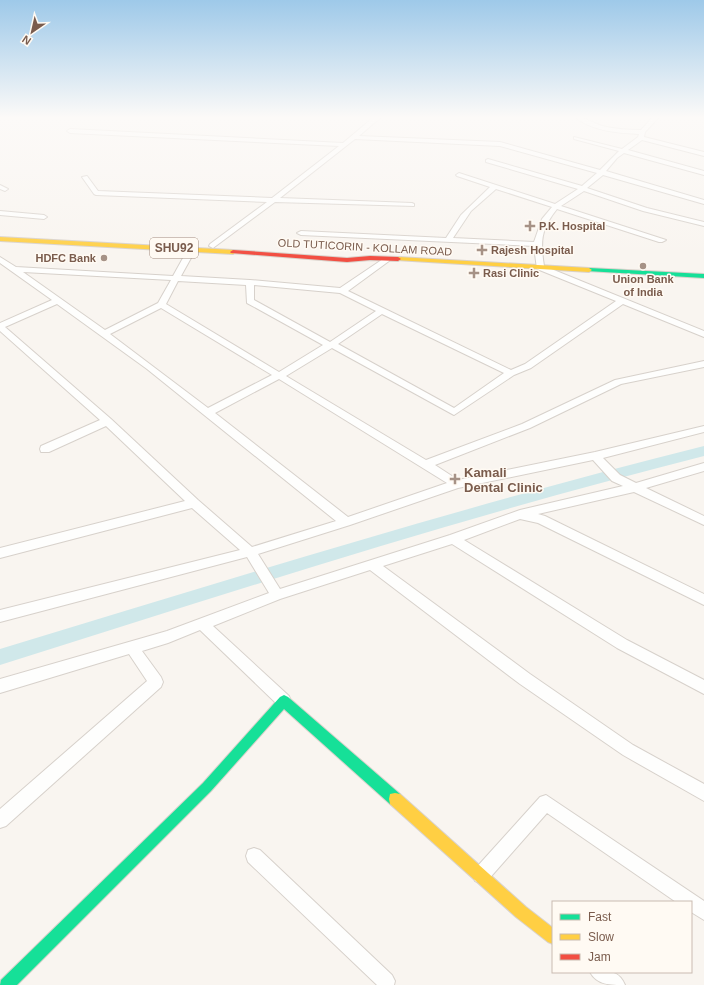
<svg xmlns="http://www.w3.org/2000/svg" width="704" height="985" font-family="Arial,sans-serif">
<rect width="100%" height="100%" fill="#f9f5f0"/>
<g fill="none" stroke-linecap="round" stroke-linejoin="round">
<path fill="#d0e8ea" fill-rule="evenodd" d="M 704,446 L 704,456 C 466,516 234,591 0,665 L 0,649 C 234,578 467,505 704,446 Z"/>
<g stroke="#d7d1cb" stroke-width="2">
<path id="street" d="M 374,117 L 381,117 L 359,136 L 500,142 L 600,170 L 619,151 L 574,139 L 574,137 L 622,149 L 638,137 L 639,134 C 618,133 592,131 575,117 C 585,117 593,123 602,126 C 615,129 628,130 641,130 L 653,117 L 659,117 L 645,132 L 644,137 L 704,152 L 704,156 L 642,140 L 628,150 L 704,171 L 704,175 L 624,153 L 617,158 L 606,171 L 704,200 L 704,204 L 603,175 L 587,188 L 647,208 L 704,222 L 704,226 L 643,211 L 584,191 L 561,206 L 666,240 L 662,242 L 659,242 L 557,209 C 541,229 540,241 544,266 L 704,331 L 704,337 L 623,304 L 531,368 L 514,375 L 454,415 L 332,348 L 286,376 L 426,460 L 522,424 L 615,380 L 704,361 L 704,367 L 621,384 L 530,428 L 435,465 L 458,480 L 595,452 L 704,426 L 704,432 L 603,458 L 620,475 L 636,483 L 704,463 L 704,471 L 646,488 L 704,516 L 704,525 L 634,492 L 538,514 L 545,516 L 704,594 L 704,605 L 538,523 L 520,519 L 464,540 L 627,640 L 704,680 L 704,694 L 617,648 L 452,544 L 383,566 L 530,674 L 633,745 L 704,784 L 704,801 L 623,755 L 520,684 L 370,570 L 280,599 L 213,626 L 289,696 L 291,701 L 289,706 L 284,708 L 279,706 L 200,630 L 168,643 L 142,651 L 161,677 L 163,682 L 161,687 L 6,826 L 0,828 L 0,809 L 147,681 L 129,654 L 0,693 L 0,679 L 167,631 L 269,593 L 247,557 L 0,622 L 0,610 L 240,550 L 192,508 L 0,558 L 0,548 L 185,501 L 106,426 L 49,452 L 41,452 L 40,449 L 41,446 L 100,420 L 0,331 L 0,323 L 52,300 L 0,263 L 0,257 L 16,267 L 173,276 L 188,249 L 192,247 L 196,249 L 181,276 L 250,280 L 340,288 L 386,257 L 390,259 L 389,261 L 348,291 L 511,370 L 525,364 L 616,301 L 537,269 L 534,246 L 301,235 L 297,233 L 301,231 L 446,238 L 461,215 L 490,187 L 457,176 L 456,175 L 459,173 L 555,204 L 578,189 L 486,162 L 486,160 L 488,159 L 582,186 L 597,173 L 500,146 L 355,139 L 280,198 L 412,203 L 414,204 L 414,206 L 275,202 L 213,248 L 209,246 L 210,244 L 267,202 L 96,195 L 94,194 L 82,177 L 87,176 L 98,191 L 272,198 L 339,146 L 70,133 L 67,131 L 70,129 L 343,143 ZM 496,189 L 552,207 L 542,219 L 534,242 L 453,238 L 471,211 ZM 23,272 L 171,280 L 158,303 L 105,330 ZM 178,281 L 246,285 L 247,303 L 323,345 L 279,372 L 166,304 ZM 254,285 L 340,293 L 376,311 L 330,342 L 254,300 ZM 57,304 L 147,369 L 336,521 L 252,547 L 198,500 L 111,419 L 5,327 ZM 161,308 L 272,375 L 208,408 L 110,334 ZM 382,314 L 504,373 L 454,408 L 338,344 ZM 279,379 L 447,483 L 348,517 L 215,413 ZM 593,460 L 612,481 L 623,486 L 520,510 L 450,535 L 280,589 L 258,554 L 350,525 L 458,488 Z
M 0,185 L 8,189 L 5,191 L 0,189 Z
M 0,211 L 44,215 L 47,217 L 44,219 L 0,215 Z
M 546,795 L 704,901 L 704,920 L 691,912 L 691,902 L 676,902 L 547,813 L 487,881 L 481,883 L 475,881 L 473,875 L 475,869 L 540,797 Z
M 254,848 L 260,850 L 392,975 L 395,981 L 394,985 L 377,985 L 248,862 L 246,856 L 248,850 Z
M 590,972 C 605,972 618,968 625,985 C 610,985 597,985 590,972 Z"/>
</g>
<g stroke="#d9d2cb" stroke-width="2">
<path id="fast" d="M 589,268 L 704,274 L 704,278 L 587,271 L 586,270 Z
M 284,695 L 288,697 L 400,794 L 401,799 L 400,804 L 395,805 L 390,804 L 284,709 L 211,791 L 17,985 L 0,985 L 1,980 L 203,783 L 280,697 Z"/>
</g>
<g stroke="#d9d2cb" stroke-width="2">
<path id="slow" d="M 0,237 L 233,250 L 236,252 L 233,254 L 0,241 Z
M 398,257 L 589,268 L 592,270 L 589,272 L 396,260 L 395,259 Z
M 395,793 L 400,794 L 526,907 L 553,928 L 553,944 L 548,942 L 516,917 L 390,804 L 389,799 L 390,794 Z"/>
</g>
<g stroke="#d9d2cb" stroke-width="2">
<path id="jam" d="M 233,250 L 347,258 L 370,256 L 398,257 L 401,259 L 398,261 L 370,260 L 347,262 L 231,253 L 230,252 Z"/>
</g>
<use href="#street" fill="#fefefd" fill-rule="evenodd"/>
<use href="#fast" fill="#16e098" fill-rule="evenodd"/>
<use href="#slow" fill="#ffcf43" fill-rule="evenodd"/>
<use href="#jam" fill="#f24e42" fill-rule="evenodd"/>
</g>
<linearGradient id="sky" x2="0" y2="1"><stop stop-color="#9ec9e9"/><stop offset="0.46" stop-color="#fcfaf8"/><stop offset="1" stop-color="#fcfaf8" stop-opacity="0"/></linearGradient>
<rect width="704" height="255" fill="url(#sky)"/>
<g fill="#a69286" stroke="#fffaf3" stroke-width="1.5">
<path d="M528 220h4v4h4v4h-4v4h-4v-4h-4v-4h4z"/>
<path d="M480 244h4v4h4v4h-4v4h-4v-4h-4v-4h4z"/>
<circle cx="104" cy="258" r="4"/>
<circle cx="643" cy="266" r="4"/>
<path d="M472 267h4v4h4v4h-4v4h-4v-4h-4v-4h4z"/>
<path d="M453 473h4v4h4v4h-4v4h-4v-4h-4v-4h4z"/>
</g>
<g text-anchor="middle" stroke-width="3" stroke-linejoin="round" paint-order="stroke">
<g font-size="11" font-weight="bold" fill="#7a5c4d" stroke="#fffaf3" text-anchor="start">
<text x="539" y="230">P.K. Hospital</text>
<text x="491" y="254">Rajesh Hospital</text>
<text x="96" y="262" text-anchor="end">HDFC Bank</text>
<text x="483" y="277">Rasi Clinic</text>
<text x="643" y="283" text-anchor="middle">Union Bank<tspan x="643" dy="13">of India</tspan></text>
</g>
<g font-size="11" fill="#7a5c4d" stroke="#fffaf3">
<text transform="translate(365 247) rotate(3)" y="4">OLD TUTICORIN - KOLLAM ROAD</text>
</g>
<rect fill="#fffaf3" stroke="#a28b7f" stroke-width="1" x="150" y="238" width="48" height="20" rx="3"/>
<g font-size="12" font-weight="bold" fill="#7a5c4d">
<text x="174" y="252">SHU92</text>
</g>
<g font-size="13" font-weight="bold" fill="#7a5c4d" stroke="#fffaf3" text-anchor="start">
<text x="464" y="477">Kamali<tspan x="464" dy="15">Dental Clinic</tspan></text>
</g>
</g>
<rect x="552" y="901" width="140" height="72" fill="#fffaf3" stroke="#cabbb1"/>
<rect x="560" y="914" width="20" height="6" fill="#16e098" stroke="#cabbb1"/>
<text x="588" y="921" font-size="12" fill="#7a5c4d">Fast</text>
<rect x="560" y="934" width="20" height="6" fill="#ffcf43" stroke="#cabbb1"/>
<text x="588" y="941" font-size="12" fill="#7a5c4d">Slow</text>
<rect x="560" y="954" width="20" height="6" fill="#f24e42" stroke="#cabbb1"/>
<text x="588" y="961" font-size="12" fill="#7a5c4d">Jam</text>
<g transform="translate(32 32) rotate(214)" stroke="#fffaf3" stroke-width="3" paint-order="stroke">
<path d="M0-3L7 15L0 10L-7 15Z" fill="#7a5c4d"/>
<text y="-6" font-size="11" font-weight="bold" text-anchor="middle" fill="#7a5c4d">N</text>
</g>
</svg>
